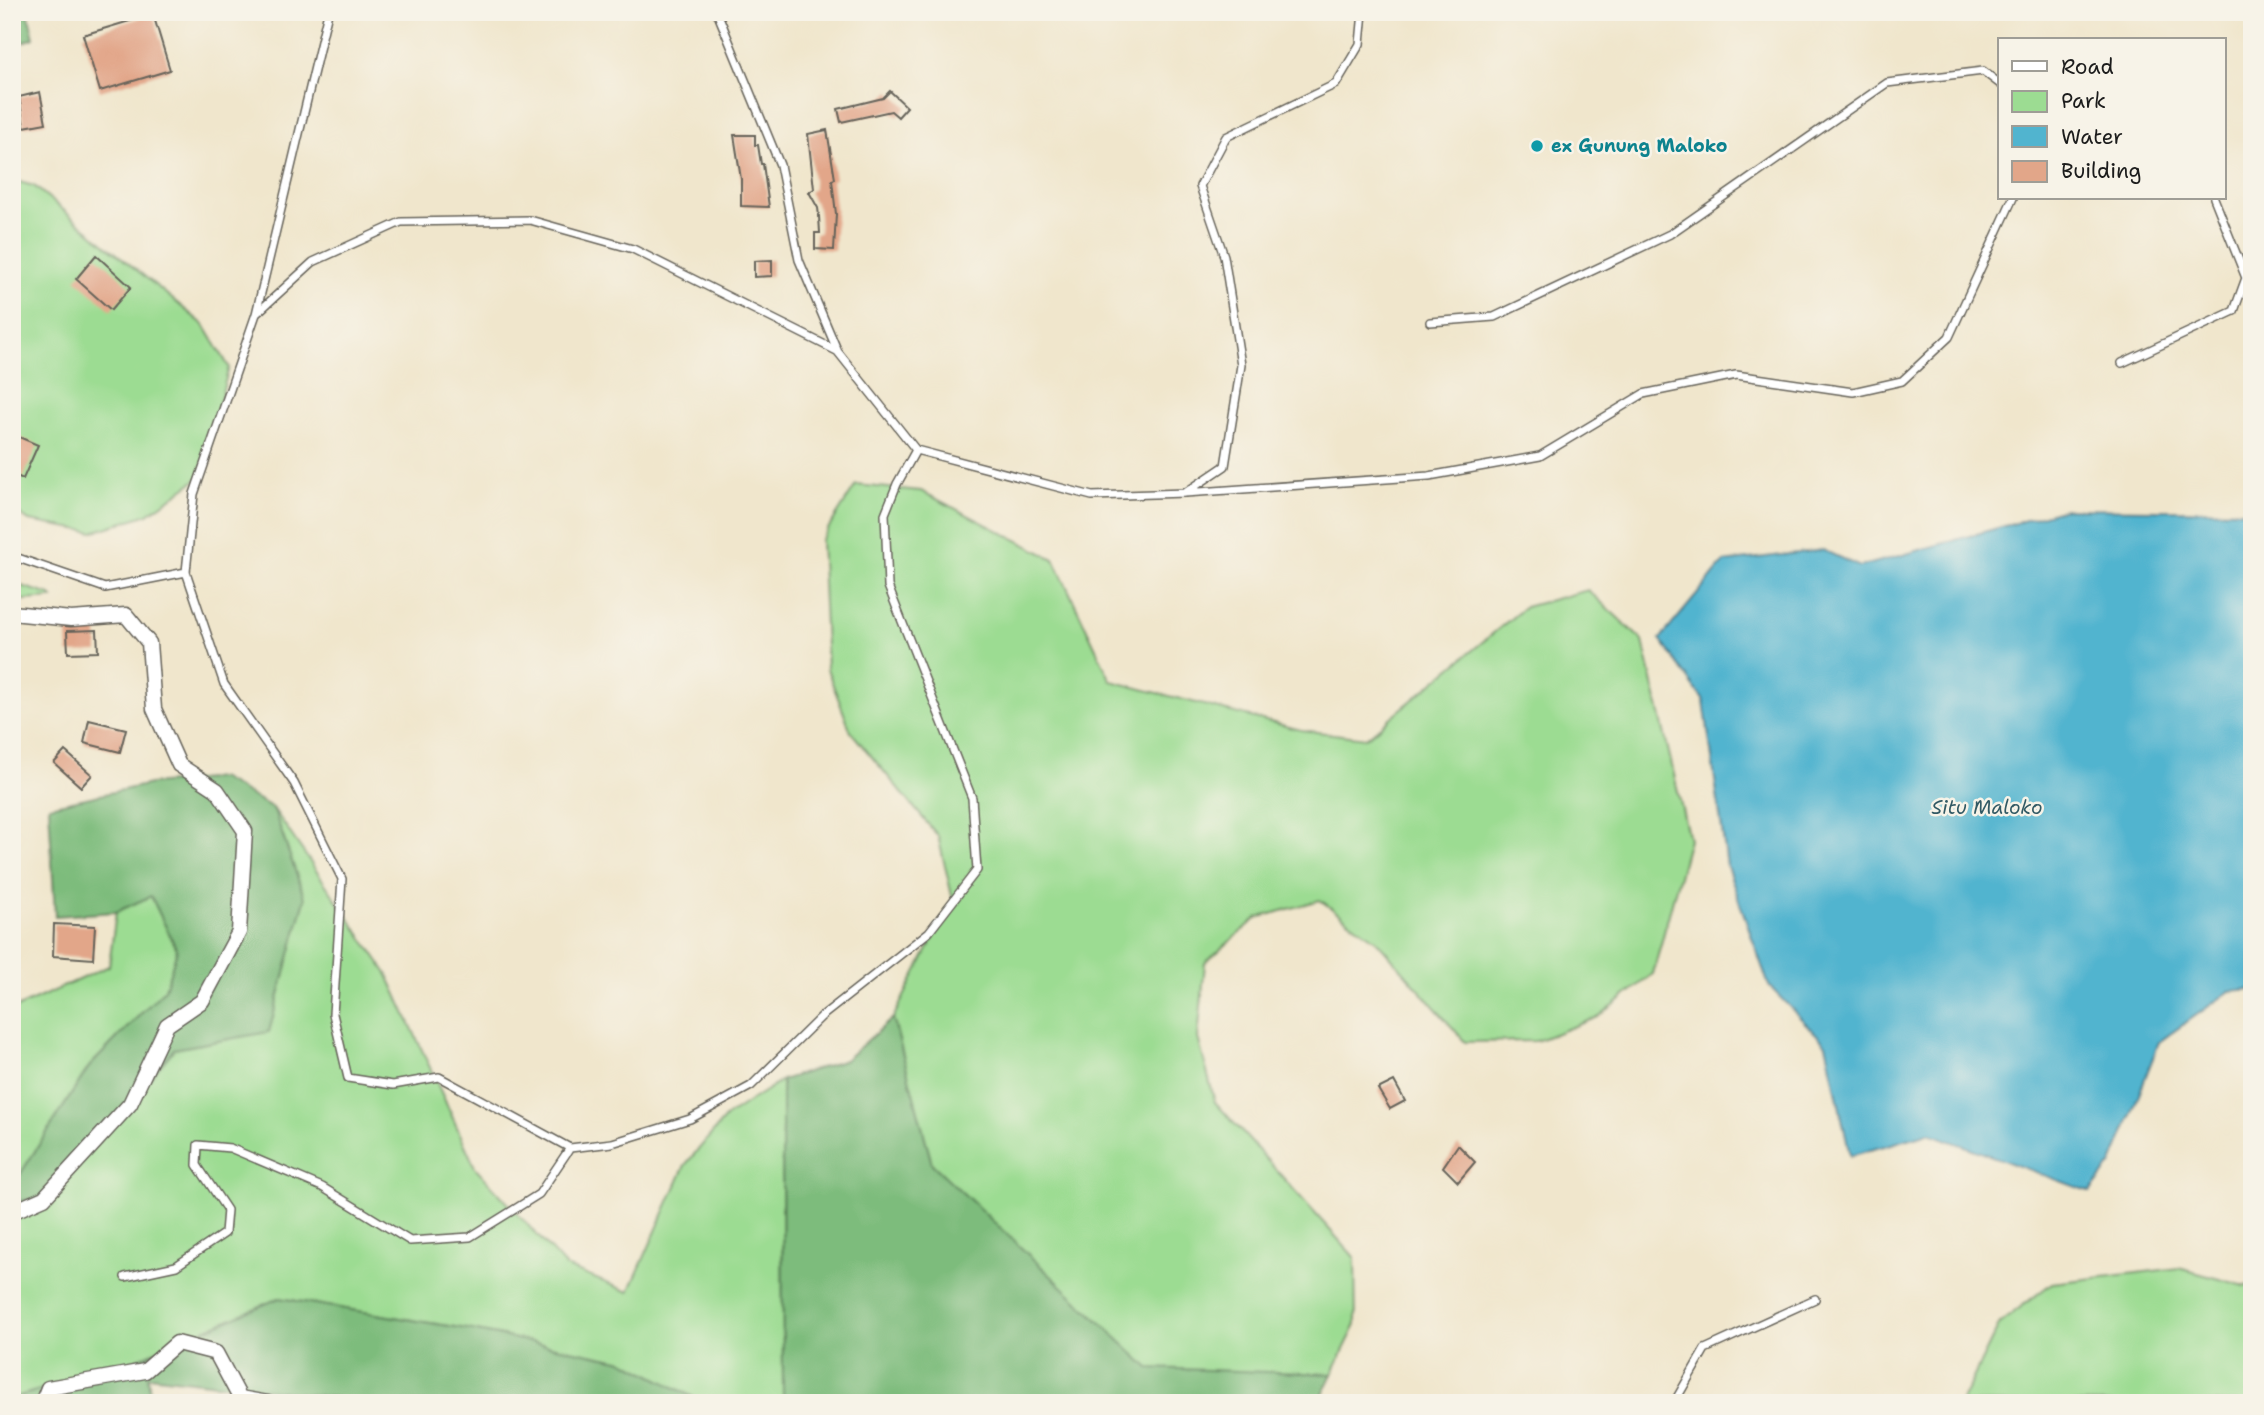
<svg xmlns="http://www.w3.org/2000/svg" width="2264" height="1415" font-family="'Shantell Sans',sans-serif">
<rect width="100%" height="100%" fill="#f7f3e8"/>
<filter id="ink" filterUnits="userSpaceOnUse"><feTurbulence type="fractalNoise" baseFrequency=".0143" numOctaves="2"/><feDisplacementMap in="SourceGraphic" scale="14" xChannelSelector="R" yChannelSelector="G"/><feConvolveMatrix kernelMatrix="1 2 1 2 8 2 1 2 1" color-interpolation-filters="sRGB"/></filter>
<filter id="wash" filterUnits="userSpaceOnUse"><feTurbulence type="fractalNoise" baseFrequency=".00686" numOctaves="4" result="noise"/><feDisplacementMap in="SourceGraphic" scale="28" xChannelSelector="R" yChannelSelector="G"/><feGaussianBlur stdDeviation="1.57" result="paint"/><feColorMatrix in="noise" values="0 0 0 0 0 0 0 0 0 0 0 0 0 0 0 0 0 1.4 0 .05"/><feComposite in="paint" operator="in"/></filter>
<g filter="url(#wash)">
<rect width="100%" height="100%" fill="#f0e6cc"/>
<path fill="#9cdc92" stroke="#5c7c57" stroke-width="2" d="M 12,180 L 34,186 L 204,325 L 229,367 L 200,477 L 148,514 L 93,532 L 29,521 L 12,509 Z
M 856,485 L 921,491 L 1054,559 L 1111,681 L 1301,730 L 1366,738 L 1525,607 L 1588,590 L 1643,641 L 1689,839 L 1653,974 L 1598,1017 L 1536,1041 L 1465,1042 L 1377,941 L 1320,900 L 1257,918 L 1205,963 L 1198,1038 L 1215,1102 L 1355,1258 L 1356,1325 L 1332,1374 L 1149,1369 L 932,1164 L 893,1018 L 953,900 L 938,836 L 851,732 L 827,669 L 821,540 Z
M 12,583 L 51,595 L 53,598 L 12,601 Z
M 273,808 L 388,975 L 475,1167 L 566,1267 L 629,1292 L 685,1165 L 726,1117 L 782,1080 L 783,1403 L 704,1403 L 624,1361 L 467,1329 L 279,1298 L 117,1368 L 12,1398 L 12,1202 L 52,1195 L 174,1049 L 269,1031 L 305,899 Z
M 151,896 L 177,950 L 165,989 L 89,1067 L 12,1187 L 12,1010 L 109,966 L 116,912 Z
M 2179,1268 L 2245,1286 L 2252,1285 L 2252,1403 L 1961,1403 L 2000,1323 L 2052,1283 Z"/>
<path fill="#7dbc7c" stroke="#4c6c4c" stroke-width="2" d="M 12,12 L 28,12 L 34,38 L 12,46 Z
M 220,778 L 273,808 L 305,899 L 269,1032 L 174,1049 L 52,1196 L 12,1202 L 12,1187 L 89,1067 L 165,989 L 177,950 L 151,896 L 116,912 L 55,916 L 49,806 L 150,784 Z
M 893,1018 L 932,1164 L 1149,1368 L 1332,1374 L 1319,1403 L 783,1403 L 782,1080 L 845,1060 Z
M 279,1298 L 467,1329 L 624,1361 L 704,1403 L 382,1403 L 148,1376 L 151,1403 L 12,1403 L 12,1398 L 117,1368 Z"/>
<path fill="#51b4cf" stroke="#366876" stroke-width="2" d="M 2065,509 L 2252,511 L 2252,989 L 2230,991 L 2159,1042 L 2112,1164 L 2090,1192 L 1929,1133 L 1850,1156 L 1826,1044 L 1769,986 L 1727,866 L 1704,701 L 1660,639 L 1724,562 L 1823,550 L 1860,567 Z"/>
<g id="blocks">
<path fill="#e2a689" d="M 153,14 L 170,70 L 100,91 L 83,35 Z
M 890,91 L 907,107 L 898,117 L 891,111 L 841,122 L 838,109 L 883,98 Z
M 40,92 L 46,123 L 24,127 L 19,97 Z
M 827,130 L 835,179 L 832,180 L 836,214 L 834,250 L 815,249 L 815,233 L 820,233 L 819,216 L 818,208 L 809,192 L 814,189 L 808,134 Z
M 734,135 L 755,135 L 755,145 L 758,145 L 761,164 L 763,164 L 769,207 L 741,206 L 741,179 Z
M 96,255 L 131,287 L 111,310 L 76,279 Z
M 772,260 L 772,276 L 754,277 L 754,261 Z
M 12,434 L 38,445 L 23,479 L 12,474 Z
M 97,630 L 98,652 L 68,653 L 67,631 Z
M 89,720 L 126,729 L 120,752 L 84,743 Z
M 65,751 L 92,775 L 81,787 L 54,763 Z
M 54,924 L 95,926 L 93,959 L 53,956 Z
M 1394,1081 L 1405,1101 L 1390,1109 L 1378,1089 Z
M 1458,1145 L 1475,1162 L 1458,1182 L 1443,1167 Z"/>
</g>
</g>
<g filter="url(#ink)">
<use href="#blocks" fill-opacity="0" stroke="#66635a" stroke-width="2"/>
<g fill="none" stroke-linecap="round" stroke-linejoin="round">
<g stroke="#66635a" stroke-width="10">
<path id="service" d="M 328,12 L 256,314 L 194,494 L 186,572 L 224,684 L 294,783 L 342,879 L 333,1014 L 348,1078 L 393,1085 L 439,1077 L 570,1148 L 612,1143 L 690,1119 L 751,1086 L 822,1016 L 929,932 L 977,870 L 972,798 L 888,586 L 885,514 L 897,484 L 916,450
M 717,12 L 780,165 L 799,260 L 838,352 L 916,450 L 1092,496 L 1185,493 L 1429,476 L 1540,456 L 1643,394 L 1736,375 L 1853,392 L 1902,381 L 1949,337 L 2013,198
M 256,314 L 313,262 L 401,222 L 530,220 L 633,249 L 837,351
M 1430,322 L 1494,317 L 1670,234 L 1887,83 L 1983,71 L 2000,84
M 2122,363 L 2234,311 L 2246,278 L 2214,198
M 1185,493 L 1225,466 L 1241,365 L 1224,256 L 1200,186 L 1226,137 L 1336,84 L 1360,44 L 1363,12
M 12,556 L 105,588 L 186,572
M 125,1277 L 176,1266 L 225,1233 L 227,1210 L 197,1165 L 198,1145 L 230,1148 L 322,1187 L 410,1241 L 470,1237 L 539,1194 L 570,1148
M 1674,1403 L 1705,1349 L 1815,1299"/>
</g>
<g stroke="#66635a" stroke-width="17">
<path id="minor" d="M 12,613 L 71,619 L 126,615 L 149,643 L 154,709 L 179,765 L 217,790 L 245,831 L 239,932 L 202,1001 L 167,1025 L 130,1104 L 44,1198 L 12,1212
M 42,1403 L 48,1388 L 145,1371 L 177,1343 L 216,1353 L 240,1398 L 268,1403"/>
</g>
<use href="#service" stroke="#fff" stroke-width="7"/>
<use href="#minor" stroke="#fff" stroke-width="14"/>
</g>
</g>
<circle fill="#0f9aa8" stroke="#f7f3e8" stroke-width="2.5" cx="1537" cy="146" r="7"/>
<g text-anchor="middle" stroke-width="5" stroke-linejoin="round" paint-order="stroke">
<g font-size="18" font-weight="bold" fill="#0d838f" stroke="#f7f3e8" text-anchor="start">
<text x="1551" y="152">ex Gunung Maloko</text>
</g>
<g font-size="19" font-style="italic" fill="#315964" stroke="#f7f3e8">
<text x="1987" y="814">Situ Maloko</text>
</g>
</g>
<rect width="2264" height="1415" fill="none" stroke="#f7f3e8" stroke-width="42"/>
<rect x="1998" y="38" width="228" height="161" fill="#f7f3e8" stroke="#9f9d96" stroke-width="2"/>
<rect x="2012" y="61" width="35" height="10" fill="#ffffff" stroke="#9f9d96" stroke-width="2"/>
<text x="2061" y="74" font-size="21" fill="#1c1c1c">Road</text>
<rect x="2012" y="91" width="35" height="21" fill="#9cdc92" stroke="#9f9d96" stroke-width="2"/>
<text x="2061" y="108" font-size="21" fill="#1c1c1c">Park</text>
<rect x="2012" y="126" width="35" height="21" fill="#51b4cf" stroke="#9f9d96" stroke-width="2"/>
<text x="2061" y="144" font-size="21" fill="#1c1c1c">Water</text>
<rect x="2012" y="161" width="35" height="21" fill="#e2a689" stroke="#9f9d96" stroke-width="2"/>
<text x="2061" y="178" font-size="21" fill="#1c1c1c">Building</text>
</svg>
